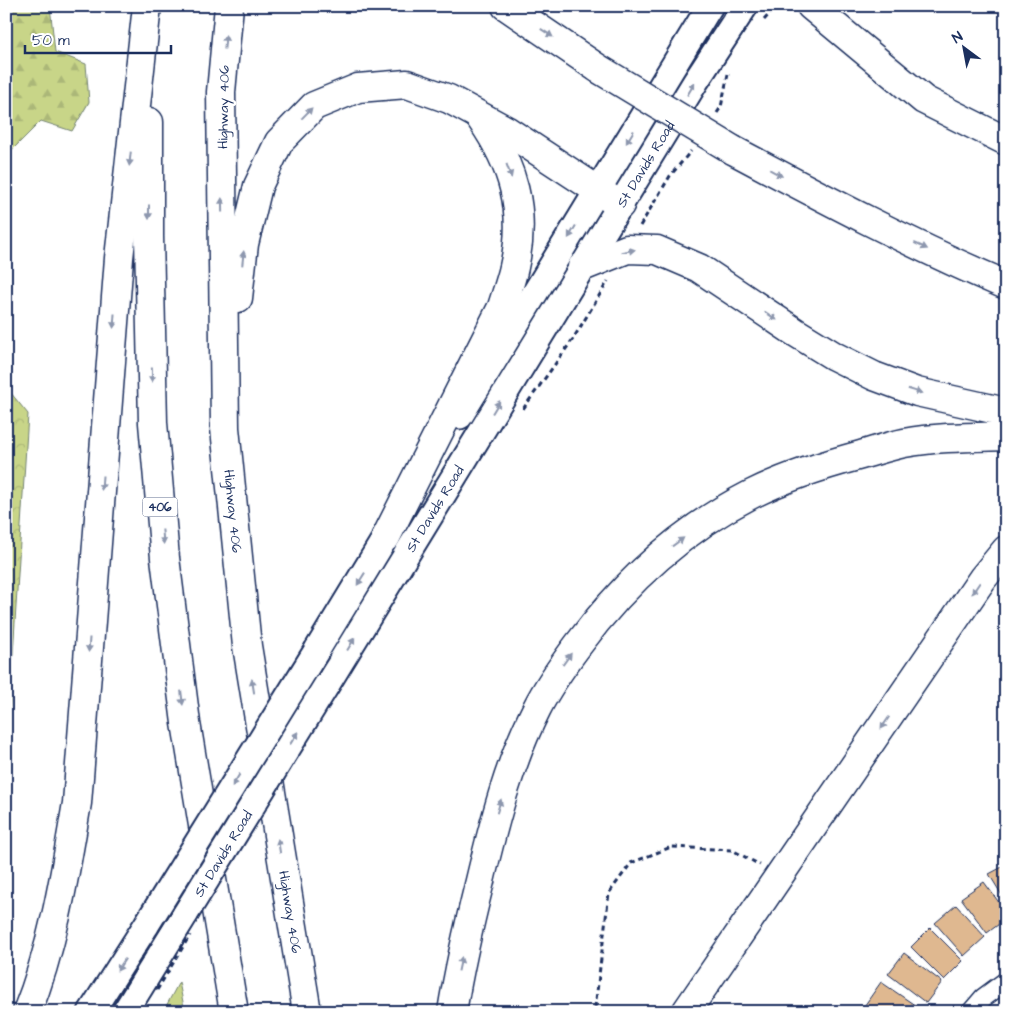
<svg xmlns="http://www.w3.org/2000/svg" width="1012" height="1018" font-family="'Architects Daughter',sans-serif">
<defs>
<pattern id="forest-firs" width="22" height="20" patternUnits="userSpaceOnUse" patternTransform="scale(1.25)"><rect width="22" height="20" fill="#c8d588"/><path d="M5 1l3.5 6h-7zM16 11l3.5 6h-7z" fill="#abb778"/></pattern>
<pattern id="park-crowns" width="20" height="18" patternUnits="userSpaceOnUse" patternTransform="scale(1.25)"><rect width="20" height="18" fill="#c8d588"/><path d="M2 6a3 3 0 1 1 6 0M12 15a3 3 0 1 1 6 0" fill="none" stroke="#abb778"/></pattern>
</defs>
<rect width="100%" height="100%" fill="#fff"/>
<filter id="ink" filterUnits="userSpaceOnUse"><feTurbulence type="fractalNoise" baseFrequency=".02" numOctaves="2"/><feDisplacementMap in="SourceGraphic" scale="10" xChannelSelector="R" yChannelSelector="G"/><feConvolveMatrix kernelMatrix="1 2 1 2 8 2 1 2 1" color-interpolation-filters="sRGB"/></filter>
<g filter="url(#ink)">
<path fill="#c8d588" stroke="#728273" d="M 179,982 L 185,1012 L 163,1012 Z"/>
<path fill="url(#forest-firs)" stroke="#728273" d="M 6,6 L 50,6 L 55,52 L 86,64 L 89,102 L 72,131 L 41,121 L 6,156 Z"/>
<path fill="url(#park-crowns)" stroke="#728273" d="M 6,387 L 28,414 L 6,767 Z"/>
<path fill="#dfb890" stroke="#1b2f5e" d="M 1006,865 L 1006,902 L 989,874 Z
M 984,882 L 1006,912 L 1006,919 L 987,933 L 961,898 Z
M 956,905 L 985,937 L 964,956 L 935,923 Z
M 930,928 L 963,961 L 944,980 L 911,947 Z
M 904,953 L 942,982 L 926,1003 L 888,974 Z
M 881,982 L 922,1010 L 921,1012 L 860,1012 Z"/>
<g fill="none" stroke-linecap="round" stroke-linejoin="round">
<g stroke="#1b2f5e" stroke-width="21">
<path id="minor" d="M 971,1012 L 983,998 L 1006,981"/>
</g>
<g stroke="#1b2f5e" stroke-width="29">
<g id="secondary">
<path d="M 460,416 L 710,6"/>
<path d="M 317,650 L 396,520"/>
<path id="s1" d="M 326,686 L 696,81 L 745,6"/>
<path d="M 91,1012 L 147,924"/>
<path d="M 125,1012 L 186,913"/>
</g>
</g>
<g stroke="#1b2f5e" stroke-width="31">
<g id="motorway">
<path id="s2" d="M 229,6 L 221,92 L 225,428 L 247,646 L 307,1012"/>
<path d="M 506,6 L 599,69"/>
<path d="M 811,6 L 924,100 L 1006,141"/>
<path d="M 149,122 L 149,236 L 153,423 L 165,558 L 186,723 L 234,1012"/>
<path d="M 733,150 C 823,198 912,245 1006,285"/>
<path d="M 582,267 L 627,249 L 657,250 L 699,268 L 795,332 L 834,356 L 874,376 L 917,392 L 1006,412"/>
<path d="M 238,298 L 244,244 L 258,186 L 279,142 L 314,106 L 358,88 L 407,84 L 449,99 L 506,130 L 620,205"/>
<path d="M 386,537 L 502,307 C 506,294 511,281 514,267 C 527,211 513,165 481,119"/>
<path d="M 27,1012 C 54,945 65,873 77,803 L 119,258 L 147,6"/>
<path d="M 452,1012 C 459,968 469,925 480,881 C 494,822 509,763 537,708 C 548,686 563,665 578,645 C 624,583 683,529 752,494 C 786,477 824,465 861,455 C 875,451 889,446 904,443 C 937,437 972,437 1006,436"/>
<path d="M 686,1012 L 983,578 L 1006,550"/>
</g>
</g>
<path stroke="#1b2f5e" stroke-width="3" stroke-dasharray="5 4" stroke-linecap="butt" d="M 764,20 L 777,6
M 717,113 L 721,107 L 728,74
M 640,226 L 670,176 L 691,151
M 523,409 L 573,339 L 608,281
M 595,1008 L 609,893 L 631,863 L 671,847 L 732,850 L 760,865"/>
<use href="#minor" stroke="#fff" stroke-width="18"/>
<use href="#secondary" stroke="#fff" stroke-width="25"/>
<use href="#motorway" stroke="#fff" stroke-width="28"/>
<g stroke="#1b2f5e" stroke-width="29" stroke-linecap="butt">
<g id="secondary-bridge">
<path id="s3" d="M 186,913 L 326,686"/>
<path d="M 147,924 L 317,650"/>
</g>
</g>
<g stroke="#1b2f5e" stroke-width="31" stroke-linecap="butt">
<path id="motorway-bridge" d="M 599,69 L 733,150"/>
</g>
<path stroke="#1b2f5e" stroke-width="3" stroke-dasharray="5 4" stroke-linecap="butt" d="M 157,990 L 190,935"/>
<use href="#secondary-bridge" stroke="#fff" stroke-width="25"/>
<use href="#motorway-bridge" stroke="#fff" stroke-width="28"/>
</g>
<defs><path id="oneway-solid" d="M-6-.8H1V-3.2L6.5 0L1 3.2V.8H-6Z" transform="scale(1.25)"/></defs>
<g fill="#8d97ae">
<use href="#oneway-solid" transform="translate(547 33) rotate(34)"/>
<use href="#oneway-solid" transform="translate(225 42) rotate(-85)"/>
<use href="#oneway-solid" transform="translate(691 89) rotate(-59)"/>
<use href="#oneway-solid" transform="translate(307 113) rotate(-46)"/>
<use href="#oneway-solid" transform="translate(630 137) rotate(121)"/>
<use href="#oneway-solid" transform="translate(130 159) rotate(96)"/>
<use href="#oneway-solid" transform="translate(509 171) rotate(70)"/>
<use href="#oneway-solid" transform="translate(776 173) rotate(28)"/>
<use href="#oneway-solid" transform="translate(222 205) rotate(-91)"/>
<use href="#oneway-solid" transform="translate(149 212) rotate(90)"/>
<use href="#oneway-solid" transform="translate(572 232) rotate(121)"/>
<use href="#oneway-solid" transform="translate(921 246) rotate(25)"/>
<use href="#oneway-solid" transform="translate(628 251) rotate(-10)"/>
<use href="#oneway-solid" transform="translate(243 258) rotate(-84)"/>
<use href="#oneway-solid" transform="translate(771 316) rotate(34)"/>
<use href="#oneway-solid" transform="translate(114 321) rotate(94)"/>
<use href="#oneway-solid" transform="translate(152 375) rotate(89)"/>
<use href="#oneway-solid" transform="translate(915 391) rotate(18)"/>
<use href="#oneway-solid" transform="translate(496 407) rotate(-59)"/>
<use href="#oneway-solid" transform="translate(102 483) rotate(94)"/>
<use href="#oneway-solid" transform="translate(163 537) rotate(85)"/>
<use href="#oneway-solid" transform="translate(678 542) rotate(-36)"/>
<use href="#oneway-solid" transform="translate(361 579) rotate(122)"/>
<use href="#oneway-solid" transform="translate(976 588) rotate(124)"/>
<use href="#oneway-solid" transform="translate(351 644) rotate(-59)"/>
<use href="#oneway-solid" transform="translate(89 645) rotate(94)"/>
<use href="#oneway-solid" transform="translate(567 659) rotate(-54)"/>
<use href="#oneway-solid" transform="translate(253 686) rotate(-99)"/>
<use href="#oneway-solid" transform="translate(182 698) rotate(83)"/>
<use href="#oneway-solid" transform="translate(885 723) rotate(124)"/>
<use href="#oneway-solid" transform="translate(294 738) rotate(-58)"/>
<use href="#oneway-solid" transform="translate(236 780) rotate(122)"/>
<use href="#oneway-solid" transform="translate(499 806) rotate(-73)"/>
<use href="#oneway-solid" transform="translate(279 846) rotate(-99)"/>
<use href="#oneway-solid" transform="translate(460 964) rotate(-78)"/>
<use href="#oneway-solid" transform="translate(121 965) rotate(123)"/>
</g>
</g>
<g text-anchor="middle" stroke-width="5" stroke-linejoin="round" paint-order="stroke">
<rect fill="#fff" stroke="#5f6d8e" stroke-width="1" x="142.5" y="497.5" width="35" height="19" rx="4"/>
<g font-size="12" font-weight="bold" fill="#1b2f5e">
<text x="160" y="511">406</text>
</g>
<g font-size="14" fill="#1b2f5e" stroke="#fff">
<text transform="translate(223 107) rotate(-89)" y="5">Highway 406</text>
<text dy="5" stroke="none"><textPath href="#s1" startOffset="612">St Davids Road</textPath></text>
<text dy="5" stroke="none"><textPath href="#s1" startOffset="208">St Davids Road</textPath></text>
<text dy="5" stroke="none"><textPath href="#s2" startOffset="506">Highway 406</textPath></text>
<text dy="5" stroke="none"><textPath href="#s3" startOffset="70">St Davids Road</textPath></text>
<text dy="5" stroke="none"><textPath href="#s2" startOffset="911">Highway 406</textPath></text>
</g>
</g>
<rect width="1012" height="1018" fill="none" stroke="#fff" stroke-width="25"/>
<rect x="12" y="12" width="987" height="993" fill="none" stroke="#1b2f5e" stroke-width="2" filter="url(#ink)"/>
<g transform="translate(964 48) rotate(328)" stroke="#ffffff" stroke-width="4" paint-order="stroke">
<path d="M0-4L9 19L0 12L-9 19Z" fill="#1b2f5e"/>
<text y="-8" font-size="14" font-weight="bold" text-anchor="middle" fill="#1b2f5e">N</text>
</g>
<path d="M25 45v8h146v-8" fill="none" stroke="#1b2f5e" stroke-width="2.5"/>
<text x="32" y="45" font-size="15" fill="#1b2f5e" stroke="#ffffff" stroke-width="4" paint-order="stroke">50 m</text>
</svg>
